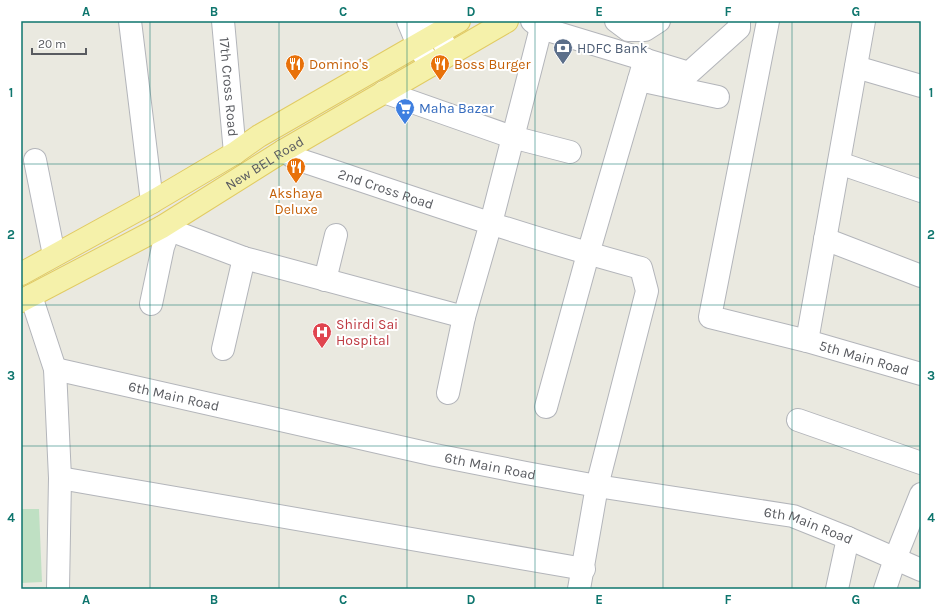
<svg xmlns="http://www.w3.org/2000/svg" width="942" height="610" font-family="Karla,sans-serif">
<rect width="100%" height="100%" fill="#eae9e0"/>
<path fill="#bfe0c3" d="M 21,509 L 39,509 L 42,582 L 21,583 Z"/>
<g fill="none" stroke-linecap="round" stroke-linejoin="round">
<g stroke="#b3b5ba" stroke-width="24">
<g id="minor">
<path d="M 130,21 L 152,202"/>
<path id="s1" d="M 223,21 L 235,153"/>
<path d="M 408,21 L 418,45 L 430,65"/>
<path d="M 431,21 L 450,54"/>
<path d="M 532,21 L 541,28 L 689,73 L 739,28 L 739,21"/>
<path d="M 616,21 L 628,30 L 645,30 L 659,21"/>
<path id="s2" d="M 768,21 L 710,317 L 807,341 L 921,374"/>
<path d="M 856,67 L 921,86"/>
<path d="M 639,80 L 718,97"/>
<path d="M 384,92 L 512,137 L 570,152"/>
<path id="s3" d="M 283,151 L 297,159 C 411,197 525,237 641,268 L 647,291 L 597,486 L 579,589"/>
<path d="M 35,160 L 54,255"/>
<path d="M 839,163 L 921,191"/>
<path d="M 162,227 L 244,258 L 464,317"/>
<path d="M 825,239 L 921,276"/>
<path d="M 325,280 L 336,235"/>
<path d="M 31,296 L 55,369 L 60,478 L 58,589"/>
<path d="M 151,304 L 163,247 L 169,230"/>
<path d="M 807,341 L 864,21"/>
<path d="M 223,349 L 244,258"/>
<path id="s4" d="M 55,369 L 435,455 L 526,473 L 597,486 L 793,516 L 848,538 L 921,570"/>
<path d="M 448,393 L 464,317 L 491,223 L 541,28"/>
<path d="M 546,407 L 588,254 L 645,59"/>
<path d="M 798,420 L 921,463"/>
<path d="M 60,478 L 584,569"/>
<path d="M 837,589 L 848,538"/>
<path d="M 885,589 L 895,559 L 921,494"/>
</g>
</g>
<g stroke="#e1cb63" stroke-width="24">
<g id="major">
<path d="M 21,274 L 152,202 L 235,153 L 259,136 L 459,21"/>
<path id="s5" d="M 21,301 L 162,227 L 283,151 L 507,21"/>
</g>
</g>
<use href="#minor" stroke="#fff" stroke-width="22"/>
<use href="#major" stroke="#f5f1aa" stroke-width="22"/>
</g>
<path fill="none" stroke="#0f766e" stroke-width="1" stroke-opacity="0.55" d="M 150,21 L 150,589M 279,21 L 279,589M 407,21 L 407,589M 535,21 L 535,589M 663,21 L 663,589M 792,21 L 792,589M 21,164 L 921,164M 21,305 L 921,305M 21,446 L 921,446"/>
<defs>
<g id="bank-pin" transform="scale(1)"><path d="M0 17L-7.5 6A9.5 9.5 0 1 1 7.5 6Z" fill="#5c6f8a" stroke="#fff"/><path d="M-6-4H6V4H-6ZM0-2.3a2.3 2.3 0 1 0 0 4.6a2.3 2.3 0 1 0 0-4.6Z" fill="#fff"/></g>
<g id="restaurant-pin" transform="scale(1)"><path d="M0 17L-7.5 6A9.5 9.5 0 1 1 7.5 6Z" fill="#e8710a" stroke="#fff"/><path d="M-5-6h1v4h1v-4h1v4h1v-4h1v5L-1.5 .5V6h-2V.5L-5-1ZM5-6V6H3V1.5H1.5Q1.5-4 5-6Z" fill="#fff"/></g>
<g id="supermarket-pin" transform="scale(1)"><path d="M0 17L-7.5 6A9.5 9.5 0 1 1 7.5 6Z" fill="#3f7fe0" stroke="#fff"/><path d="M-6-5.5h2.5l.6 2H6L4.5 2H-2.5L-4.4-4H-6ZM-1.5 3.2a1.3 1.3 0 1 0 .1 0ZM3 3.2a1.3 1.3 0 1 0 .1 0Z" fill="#fff"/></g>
<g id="hospital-pin" transform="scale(1)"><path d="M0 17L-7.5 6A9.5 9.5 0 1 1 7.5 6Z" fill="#e0444e" stroke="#fff"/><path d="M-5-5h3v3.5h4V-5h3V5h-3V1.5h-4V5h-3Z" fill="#fff"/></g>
</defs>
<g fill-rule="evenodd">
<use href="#bank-pin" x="563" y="48"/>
<use href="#restaurant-pin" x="295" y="64"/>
<use href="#restaurant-pin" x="440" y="64"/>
<use href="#supermarket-pin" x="405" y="108"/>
<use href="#restaurant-pin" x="296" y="167"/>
<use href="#hospital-pin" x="322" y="332"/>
</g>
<g text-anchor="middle" stroke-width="4" stroke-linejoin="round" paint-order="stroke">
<g font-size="14" fill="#4e5e75" stroke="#fff" text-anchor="start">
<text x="577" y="53">HDFC Bank</text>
</g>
<g font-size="14" fill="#c56008" stroke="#fff" text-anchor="start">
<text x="309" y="69">Domino's</text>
<text x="454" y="69">Boss Burger</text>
<text x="296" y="198" text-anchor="middle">Akshaya<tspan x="296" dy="16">Deluxe</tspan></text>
</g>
<g font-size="14" fill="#595b60" stroke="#fff">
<text dy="5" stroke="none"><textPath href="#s1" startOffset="66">17th Cross Road</textPath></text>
<text dy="5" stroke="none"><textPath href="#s5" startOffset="280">New BEL Road</textPath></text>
<text dy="5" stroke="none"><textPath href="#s3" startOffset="110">2nd Cross Road</textPath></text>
<text dy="5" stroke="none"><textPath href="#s2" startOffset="461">5th Main Road</textPath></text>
<text dy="5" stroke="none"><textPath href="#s4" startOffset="122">6th Main Road</textPath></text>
<text dy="5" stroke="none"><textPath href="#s4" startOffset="446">6th Main Road</textPath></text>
<text dy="5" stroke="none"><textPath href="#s4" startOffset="770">6th Main Road</textPath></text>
</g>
<g font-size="14" fill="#366cbe" stroke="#fff" text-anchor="start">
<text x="419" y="113">Maha Bazar</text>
</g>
<g font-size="14" fill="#be3a42" stroke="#fff" text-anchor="start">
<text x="336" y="329">Shirdi Sai<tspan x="336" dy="16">Hospital</tspan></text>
</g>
</g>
<rect width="942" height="610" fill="none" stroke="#ffffff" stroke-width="44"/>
<path d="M32 48v6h54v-6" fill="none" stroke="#595b60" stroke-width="2"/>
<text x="38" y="48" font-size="12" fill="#595b60" stroke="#ffffff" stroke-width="3" paint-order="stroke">20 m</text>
<rect x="22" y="22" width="898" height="566" fill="none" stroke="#0f766e" stroke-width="1.5"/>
<g font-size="13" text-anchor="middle" font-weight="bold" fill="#0f766e">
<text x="86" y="16">A</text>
<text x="214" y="16">B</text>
<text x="343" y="16">C</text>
<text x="471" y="16">D</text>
<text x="599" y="16">E</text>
<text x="728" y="16">F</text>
<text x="856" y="16">G</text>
<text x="11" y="97">1</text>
<text x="931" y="97">1</text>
<text x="11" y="239">2</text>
<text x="931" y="239">2</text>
<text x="11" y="380">3</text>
<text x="931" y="380">3</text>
<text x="11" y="522">4</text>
<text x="931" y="522">4</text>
<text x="86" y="604">A</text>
<text x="214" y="604">B</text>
<text x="343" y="604">C</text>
<text x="471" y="604">D</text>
<text x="599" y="604">E</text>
<text x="728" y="604">F</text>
<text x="856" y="604">G</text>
</g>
</svg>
